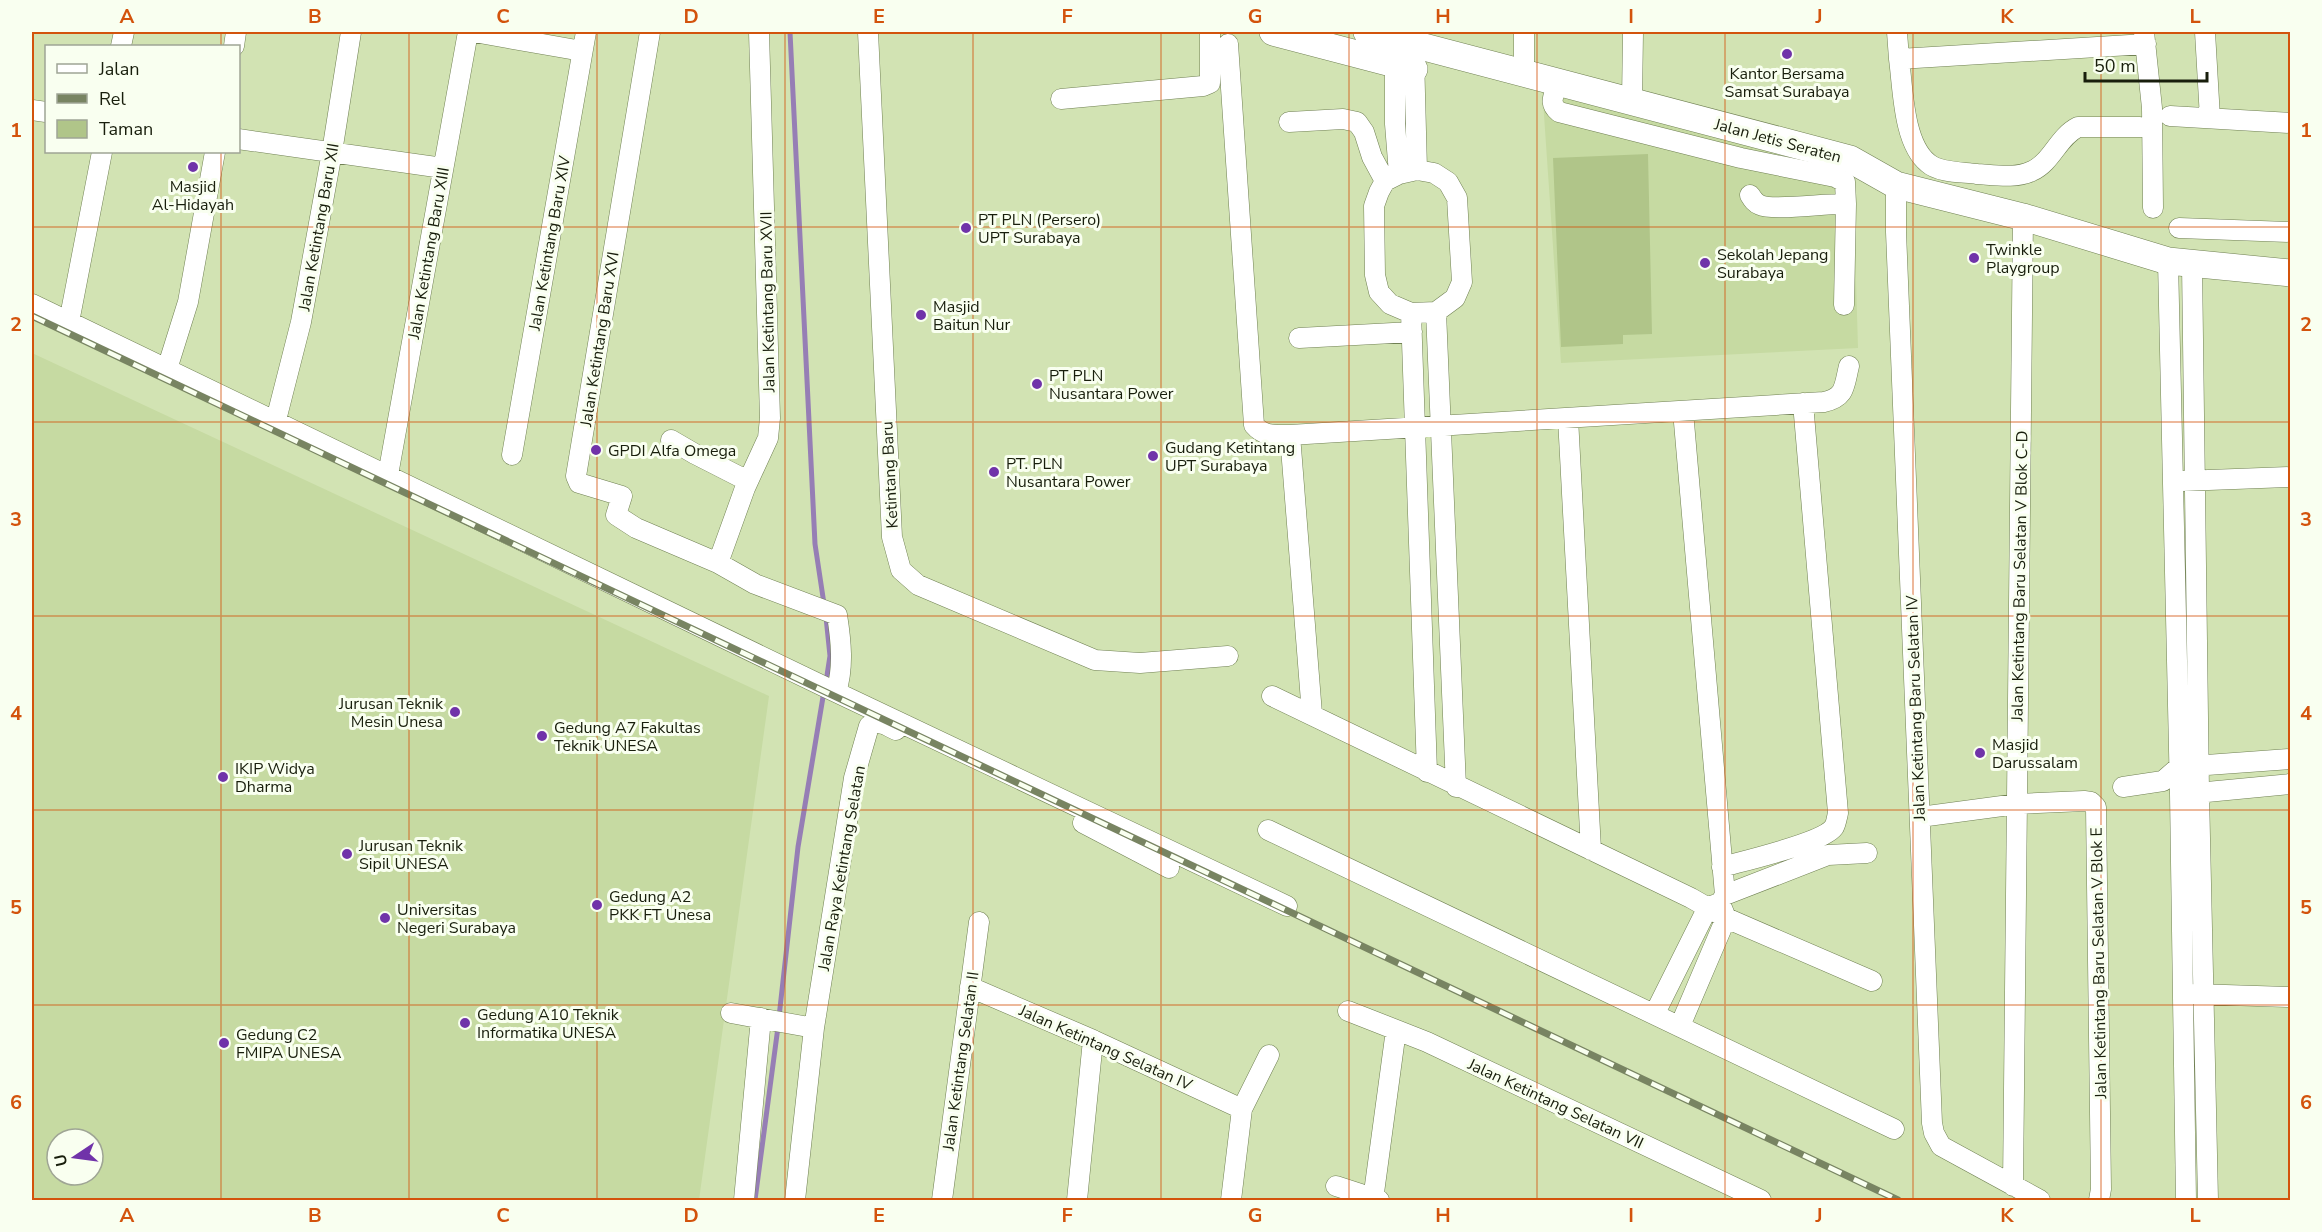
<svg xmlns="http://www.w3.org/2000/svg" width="2322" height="1232" font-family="'Nunito Sans',sans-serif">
<rect width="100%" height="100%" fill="#d2e3b3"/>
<path fill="#c6daa2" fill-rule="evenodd" d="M 1542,86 L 1703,131 L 1853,179 L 1858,348 L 1561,363 Z
M 32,353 L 769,696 L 699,1200 L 32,1200 ZM 57,1139 L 93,1139 L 93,1175 L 57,1175 Z"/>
<path fill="#b0c589" d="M 1648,154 L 1652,334 L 1623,335 L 1623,344 L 1561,347 L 1553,158 Z"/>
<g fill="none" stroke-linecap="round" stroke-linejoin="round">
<path stroke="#967eb5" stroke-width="5" d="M 790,32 L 815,544 L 824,604
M 826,682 L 830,656 L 826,617
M 779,1017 L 798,847 L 824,691
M 755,1200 L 778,1027"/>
<g stroke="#708053" stroke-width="21">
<path id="street" d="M 474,32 L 582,51
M 650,32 L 576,476 L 579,483 L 622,496 L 616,515 L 636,528 L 718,563 L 755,584 L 837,615 C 841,640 844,668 836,692
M 868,32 L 892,537 L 901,570 L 918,585 L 1095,660 L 1140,663 L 1228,656
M 1524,32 L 1524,73
M 1897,32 L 1899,59 L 2146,44
M 2144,32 L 2152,108 L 2153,208
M 2205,32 L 2210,118
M 1228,44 L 1254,425 C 1264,437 1276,435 1290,435 L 1824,402 C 1846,397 1844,386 1849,366
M 121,46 L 124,32
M 234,46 L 236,32
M 1395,51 L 1395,124 L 1399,174
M 1414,56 L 1417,170
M 1899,59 C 1903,88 1903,143 1928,163 C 1939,173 1963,172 1977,174 C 1994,175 2016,179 2032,171 C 2052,162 2058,137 2078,127 L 2140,127
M 1558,82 C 1555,95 1547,102 1559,112 L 1741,158 L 1835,177 L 1845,182 L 1846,204
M 1061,99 L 1203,86 L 1210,83 L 1210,32
M 1632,101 L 1633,32
M 32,110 L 46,112
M 2170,116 L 2290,123
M 1289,122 L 1343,119 L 1357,122 L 1364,132 L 1372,157 L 1385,181
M 238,139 L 443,168
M 1417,170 L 1434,173 L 1448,182 L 1457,198 L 1462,282 L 1455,298 L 1436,312 L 1411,313 L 1390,304 L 1379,292 L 1375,275 L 1374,206 L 1379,192 L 1385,181 L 1399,174 Z
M 1896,185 L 1896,232 L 1932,1123 L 1934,1133 L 1941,1146 L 2040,1200
M 1750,195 C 1753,200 1755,203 1760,205 C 1773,211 1827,203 1846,204 L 1844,305
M 2179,228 L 2290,232
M 2168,261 L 2180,794 L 2186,1200
M 2192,264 L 2199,793 L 2208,1200
M 32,304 L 823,686 L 1287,906
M 1436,312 L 1456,787
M 1411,313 L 1427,772
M 69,322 L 102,152
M 1299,338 L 1412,332
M 167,369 L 188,302 L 215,152
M 1568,418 L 1591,850
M 276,420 L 301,322 L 332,152 L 351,32
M 1290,435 L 1312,714
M 671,440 L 695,454 L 748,481
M 512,455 L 586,32
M 388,475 L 468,32
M 2182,481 L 2290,477
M 718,563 L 745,488 L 768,438 L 770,418 L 759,32
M 1272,696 L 1691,898 L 1726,918 L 1872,981
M 2123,787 L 2163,781 L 2179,767 L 2290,759
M 2186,794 L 2290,784
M 1920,817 L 2017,804 L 2084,801 L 2091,802 L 2096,807 L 2101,1189 L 2099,1200
M 1083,823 L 1169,868
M 1268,830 L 1894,1129
M 1722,867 C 1743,861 1823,843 1834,827 C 1836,824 1837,817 1838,813 L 1803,403
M 1725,895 L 1828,855 L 1867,853
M 970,987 L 1093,1040 L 1242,1109
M 2194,994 L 2290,997
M 1348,1011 L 1427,1042 L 1761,1200
M 731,1013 L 814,1028
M 1655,1013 L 1708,907 L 1720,903 L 1725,895 L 1683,411
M 1680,1026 L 1726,918 L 1722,908
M 1336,1186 L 1379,1200
M 2013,1186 L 2023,217
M 744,1200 L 761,1018
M 795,1200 L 814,1028 L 854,778 L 869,726 C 878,719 887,726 896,730
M 942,1200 L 979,922
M 1077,1200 L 1093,1040
M 1231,1200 L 1242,1109 L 1269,1055
M 1373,1200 L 1396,1030"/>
</g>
<g stroke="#708053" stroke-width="28">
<path id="secondary" d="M 1273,32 L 1414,69
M 1367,32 L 1850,159 L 1896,185 L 2023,217 L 2168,261 L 2290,273"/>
</g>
<use href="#street" stroke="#fff" stroke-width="20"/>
<use href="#secondary" stroke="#fff" stroke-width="27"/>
<g stroke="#788462" stroke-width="7">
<path id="rail" d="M 32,316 L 1898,1200"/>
</g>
<use href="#rail" stroke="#f9fff0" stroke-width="4.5" stroke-dasharray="14" stroke-linecap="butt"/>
</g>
<path fill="none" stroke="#d3530c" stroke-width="1.5" stroke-opacity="0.55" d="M 221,32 L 221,46M 409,32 L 409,1200M 597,32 L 597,1200M 785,32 L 785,1200M 973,32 L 973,1200M 1161,32 L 1161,1200M 1349,32 L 1349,1200M 1537,32 L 1537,1200M 1725,32 L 1725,1200M 1913,32 L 1913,1200M 2101,32 L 2101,1200M 221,152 L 221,1200M 32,227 L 2290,227M 32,422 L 2290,422M 32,616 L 2290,616M 32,810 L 2290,810M 32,1005 L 2290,1005"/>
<g fill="#7033a9" stroke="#f9fff0" stroke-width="2">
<circle cx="1787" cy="54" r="6"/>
<circle cx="193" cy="167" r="6"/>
<circle cx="966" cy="228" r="6"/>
<circle cx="1974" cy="258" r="6"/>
<circle cx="1705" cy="263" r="6"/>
<circle cx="921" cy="315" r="6"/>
<circle cx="1037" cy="384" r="6"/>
<circle cx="596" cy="450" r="6"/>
<circle cx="1153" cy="456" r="6"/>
<circle cx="994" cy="472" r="6"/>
<circle cx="455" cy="712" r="6"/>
<circle cx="542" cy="736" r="6"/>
<circle cx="1980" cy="753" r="6"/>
<circle cx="223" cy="777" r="6"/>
<circle cx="347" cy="854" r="6"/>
<circle cx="597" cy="905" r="6"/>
<circle cx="385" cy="918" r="6"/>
<circle cx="465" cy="1023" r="6"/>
<circle cx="224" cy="1043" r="6"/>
</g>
<g text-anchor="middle" stroke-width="6" stroke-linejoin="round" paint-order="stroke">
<g font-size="16" fill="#181e0c" stroke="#f9fff0" text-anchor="start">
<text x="1787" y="79" text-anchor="middle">Kantor Bersama<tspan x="1787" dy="18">Samsat Surabaya</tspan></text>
<text x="193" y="192" text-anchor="middle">Masjid<tspan x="193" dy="18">Al-Hidayah</tspan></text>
<text x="978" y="225">PT PLN (Persero)<tspan x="978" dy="18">UPT Surabaya</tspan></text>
<text x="1986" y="255">Twinkle<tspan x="1986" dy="18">Playgroup</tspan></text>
<text x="1717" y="260">Sekolah Jepang<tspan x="1717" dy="18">Surabaya</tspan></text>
<text x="933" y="312">Masjid<tspan x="933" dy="18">Baitun Nur</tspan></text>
<text x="1049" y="381">PT PLN<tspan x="1049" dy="18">Nusantara Power</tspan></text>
<text x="1165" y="453">Gudang Ketintang<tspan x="1165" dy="18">UPT Surabaya</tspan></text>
<text x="608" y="456">GPDI Alfa Omega</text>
<text x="1006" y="469">PT. PLN<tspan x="1006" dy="18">Nusantara Power</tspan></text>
<text x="443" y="709" text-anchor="end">Jurusan Teknik<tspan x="443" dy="18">Mesin Unesa</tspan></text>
<text x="554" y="733">Gedung A7 Fakultas<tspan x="554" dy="18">Teknik UNESA</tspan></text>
<text x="1992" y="750">Masjid<tspan x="1992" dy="18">Darussalam</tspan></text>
<text x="235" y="774">IKIP Widya<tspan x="235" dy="18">Dharma</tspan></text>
<text x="359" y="851">Jurusan Teknik<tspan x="359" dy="18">Sipil UNESA</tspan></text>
<text x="609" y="902">Gedung A2<tspan x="609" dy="18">PKK FT Unesa</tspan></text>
<text x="397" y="915">Universitas<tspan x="397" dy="18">Negeri Surabaya</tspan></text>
<text x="477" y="1020">Gedung A10 Teknik<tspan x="477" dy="18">Informatika UNESA</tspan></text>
<text x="236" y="1040">Gedung C2<tspan x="236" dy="18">FMIPA UNESA</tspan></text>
</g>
<g font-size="16" fill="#181e0c" stroke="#f9fff0">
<text transform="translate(1778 140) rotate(15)" y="6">Jalan Jetis Seraten</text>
<text transform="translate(318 227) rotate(-80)" y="6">Jalan Ketintang Baru XII</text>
<text transform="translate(549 243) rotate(-80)" y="6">Jalan Ketintang Baru XIV</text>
<text transform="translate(428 253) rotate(-80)" y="6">Jalan Ketintang Baru XIII</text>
<text transform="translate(767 302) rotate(-91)" y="6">Jalan Ketintang Baru XVII</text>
<text transform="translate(599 339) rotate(-81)" y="6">Jalan Ketintang Baru XVI</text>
<text transform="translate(889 475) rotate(-93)" y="6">Ketintang Baru</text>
<text transform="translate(2019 576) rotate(-89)" y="6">Jalan Ketintang Baru Selatan V Blok C-D</text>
<text transform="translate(1915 708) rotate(-92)" y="6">Jalan Ketintang Baru Selatan IV</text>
<text transform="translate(841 868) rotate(-80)" y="6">Jalan Raya Ketintang Selatan</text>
<text transform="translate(2098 963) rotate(-91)" y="6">Jalan Ketintang Baru Selatan V Blok E</text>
<text transform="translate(1106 1047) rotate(24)" y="6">Jalan Ketintang Selatan IV</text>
<text transform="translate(960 1061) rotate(-82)" y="6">Jalan Ketintang Selatan II</text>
<text transform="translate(1556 1103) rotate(25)" y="6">Jalan Ketintang Selatan VII</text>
</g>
</g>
<rect width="2322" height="1232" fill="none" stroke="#f9fff0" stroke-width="66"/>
<rect x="45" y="45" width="195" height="108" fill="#f9fff0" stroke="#9fa595" stroke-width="1.5"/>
<rect x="57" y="64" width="30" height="9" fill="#ffffff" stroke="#9fa595" stroke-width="1.5"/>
<text x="99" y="75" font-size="18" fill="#181e0c">Jalan</text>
<rect x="57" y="94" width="30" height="9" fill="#788462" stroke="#9fa595" stroke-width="1.5"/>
<text x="99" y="105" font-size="18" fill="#181e0c">Rel</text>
<rect x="57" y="120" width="30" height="18" fill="#b0c589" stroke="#9fa595" stroke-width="1.5"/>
<text x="99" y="135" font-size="18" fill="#181e0c">Taman</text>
<g transform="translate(75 1157) rotate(257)"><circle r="28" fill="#f9fff0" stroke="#9fa595" stroke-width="1.5"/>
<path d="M0-4.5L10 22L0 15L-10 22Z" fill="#7033a9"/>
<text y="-9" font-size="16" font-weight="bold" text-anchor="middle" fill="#181e0c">U</text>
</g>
<path d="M2085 72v9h122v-9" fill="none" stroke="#181e0c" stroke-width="3"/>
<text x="2094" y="72" font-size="18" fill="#181e0c" stroke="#f9fff0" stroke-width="4.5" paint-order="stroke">50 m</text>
<rect x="33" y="33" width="2256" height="1166" fill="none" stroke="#d3530c" stroke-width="2"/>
<g font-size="20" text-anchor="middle" font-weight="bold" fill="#d3530c">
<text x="127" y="23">A</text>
<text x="315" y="23">B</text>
<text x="503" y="23">C</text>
<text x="691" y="23">D</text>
<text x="879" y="23">E</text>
<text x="1067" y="23">F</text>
<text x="1255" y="23">G</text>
<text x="1443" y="23">H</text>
<text x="1631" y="23">I</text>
<text x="1819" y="23">J</text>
<text x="2007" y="23">K</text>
<text x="2195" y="23">L</text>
<text x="16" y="137">1</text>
<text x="2306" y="137">1</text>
<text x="16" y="331">2</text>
<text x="2306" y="331">2</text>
<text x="16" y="526">3</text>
<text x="2306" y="526">3</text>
<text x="16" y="720">4</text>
<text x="2306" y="720">4</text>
<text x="16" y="914">5</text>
<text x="2306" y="914">5</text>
<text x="16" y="1109">6</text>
<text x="2306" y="1109">6</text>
<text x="127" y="1222">A</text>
<text x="315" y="1222">B</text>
<text x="503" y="1222">C</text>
<text x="691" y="1222">D</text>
<text x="879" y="1222">E</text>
<text x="1067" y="1222">F</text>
<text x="1255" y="1222">G</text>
<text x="1443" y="1222">H</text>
<text x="1631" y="1222">I</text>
<text x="1819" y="1222">J</text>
<text x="2007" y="1222">K</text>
<text x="2195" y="1222">L</text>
</g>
</svg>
